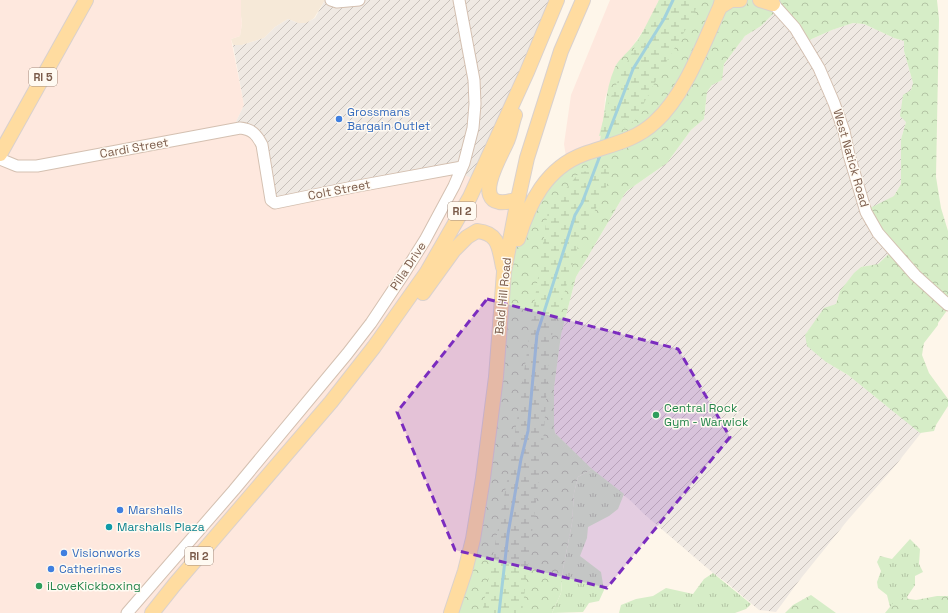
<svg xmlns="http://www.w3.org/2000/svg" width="948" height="613" font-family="'Space Grotesk',sans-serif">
<defs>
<pattern id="industrial-furrows" width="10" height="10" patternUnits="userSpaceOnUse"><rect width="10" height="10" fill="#efe9e3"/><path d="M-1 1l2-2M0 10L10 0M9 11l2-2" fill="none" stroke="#c7c0ba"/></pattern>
<pattern id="grass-tufts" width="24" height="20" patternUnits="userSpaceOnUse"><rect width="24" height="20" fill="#d6edc7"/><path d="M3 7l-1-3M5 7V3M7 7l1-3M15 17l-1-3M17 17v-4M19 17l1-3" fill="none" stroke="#b3c3a4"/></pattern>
<pattern id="forest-crowns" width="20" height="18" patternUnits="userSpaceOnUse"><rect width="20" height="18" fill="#d6edc7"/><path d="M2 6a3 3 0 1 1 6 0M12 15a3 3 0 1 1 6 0" fill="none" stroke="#b3c3a4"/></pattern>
<pattern id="wetland-marsh" width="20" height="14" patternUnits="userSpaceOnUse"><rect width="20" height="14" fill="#d6edc7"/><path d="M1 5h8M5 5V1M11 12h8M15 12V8" fill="none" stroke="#b3c3a4"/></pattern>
</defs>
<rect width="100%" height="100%" fill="#fef6ea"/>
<path fill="#f6e9d8" d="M 241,0 L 325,0 L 314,18 L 306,24 L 298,23 L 288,19 L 275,27 L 264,38 L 242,45 L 233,45 L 231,39 L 240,36 L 242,23 L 241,16 Z"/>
<path fill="#fee8de" d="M 0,0 L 241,0 L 241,16 L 242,23 L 240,36 L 231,39 L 244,105 L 233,128 L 448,170 L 491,173 L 498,200 L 516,196 L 480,506 L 450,613 L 0,613 Z
M 610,0 L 659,0 L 649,22 L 632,47 L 616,65 L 605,99 L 603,128 L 599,145 L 566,157 L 564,144 L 571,95 Z"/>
<path fill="url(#industrial-furrows)" d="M 325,0 L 557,0 L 475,179 L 461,174 L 459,169 L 276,204 L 259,142 L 233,128 L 244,105 L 233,45 L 242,45 L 264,38 L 275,27 L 288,19 L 298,23 L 306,23 L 315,18 Z
M 777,10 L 805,42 L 832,30 L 853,23 L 864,24 L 894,38 L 904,41 L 904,51 L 913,83 L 911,90 L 906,122 L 901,139 L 901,184 L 894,196 L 886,201 L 893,250 L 878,264 L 861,267 L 840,291 L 836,304 L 826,362 L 848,375 L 921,433 L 895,466 L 847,521 L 798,582 L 776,612 L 759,610 L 727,583 L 713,573 L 644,514 L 632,502 L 592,469 L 555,433 L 554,426 L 554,388 L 561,335 L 576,277 L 624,195 L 627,191 L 667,163 L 691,130 L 704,119 L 707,92 L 712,85 L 722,80 L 724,64 L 745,36 L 761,26 Z"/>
<path fill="url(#grass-tufts)" d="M 592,469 L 624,494 L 618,509 L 609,516 L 588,527 L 587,538 L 580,556 L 601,572 L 604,590 L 599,601 L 589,603 L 583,612 L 552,613 L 561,593 L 563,569 L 572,523 L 574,493 L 578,477 Z
M 910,539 L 920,549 L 919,564 L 923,572 L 915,576 L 915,585 L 907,597 L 908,598 L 890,607 L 887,595 L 878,588 L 877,582 L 881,571 L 877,562 L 880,556 L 892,559 Z
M 713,573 L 751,604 L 746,609 L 735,613 L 619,613 L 621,605 L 636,599 L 653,596 L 666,588 L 693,594 L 704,579 Z"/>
<path fill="url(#forest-crowns)" d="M 659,0 L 937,0 L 939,19 L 936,177 L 941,208 L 948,231 L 948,309 L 938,323 L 938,325 L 924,343 L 922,355 L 929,373 L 948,399 L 948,406 L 936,425 L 934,431 L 920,433 L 848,375 L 826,362 L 807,346 L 805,335 L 824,308 L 836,304 L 840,291 L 854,273 L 861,267 L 878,264 L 893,250 L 868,209 L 894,196 L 901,184 L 901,139 L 906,122 L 900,116 L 903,95 L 911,90 L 913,83 L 904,51 L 904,41 L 894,38 L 864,24 L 853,23 L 832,30 L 805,42 L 777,10 L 761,26 L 745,36 L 724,64 L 722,80 L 712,85 L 707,92 L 704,119 L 691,130 L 667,163 L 627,191 L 624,195 L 576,277 L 561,335 L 554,388 L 554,426 L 555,433 L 592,469 L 578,477 L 574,493 L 572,523 L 563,569 L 561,593 L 552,613 L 450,613 L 467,564 L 502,294 L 525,214 L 545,181 L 599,145 C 605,119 604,92 615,67 C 618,60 626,54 631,48 C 640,38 656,12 659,0 Z
M 811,595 L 836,613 L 785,613 L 793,605 Z
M 937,596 L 948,596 L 948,613 L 885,613 L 898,597 L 916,600 Z"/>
<path fill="url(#wetland-marsh)" d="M 659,0 L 699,0 L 692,19 L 662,69 L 635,120 L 618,132 L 599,136 L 606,109 L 619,78 Z
M 615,168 L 578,246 L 550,342 L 543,445 L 522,613 L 482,613 L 511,460 L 548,210 L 580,172 Z"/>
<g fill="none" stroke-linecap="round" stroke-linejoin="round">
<path stroke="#a2d2dc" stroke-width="3" d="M 605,142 L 633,69 L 664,19 L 673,0
M 499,613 L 508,534 L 521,459 L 528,431 L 537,334 L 575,215 L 582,203 L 601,153"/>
<g stroke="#d4c0b1" stroke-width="13">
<path id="minor" d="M 331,0 L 337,2 L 359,0
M 770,0 L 795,28 L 819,68 L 834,103 L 844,131 L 849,155 L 866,212 L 878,233 L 915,275 L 948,305
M 0,159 L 17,166 L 37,166 L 240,128 C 252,129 257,135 262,145 L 271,200 L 275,203 L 353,187 L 462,167
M 127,613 L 234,490 L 347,354 L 371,323 L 403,275 L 425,240 L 454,186 L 464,163 L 473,128 L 475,104 L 474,80 L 459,0"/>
</g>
<g stroke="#dad1cd" stroke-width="16">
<path id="major" d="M 760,0 L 773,4
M 720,7 L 731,0 L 740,0
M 515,115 C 512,123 511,131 508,139 C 504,151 474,197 499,202 C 505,203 512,201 518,199
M 0,154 L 86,0
M 518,239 C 529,203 546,168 584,154 C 609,145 635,141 655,122 C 685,95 703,44 720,7 L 722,0
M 423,293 L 454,250 L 467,237 L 477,231 C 499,233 499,248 503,267
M 152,613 L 175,584 L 331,402 L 374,347 L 427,272 L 470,197 L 527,72 L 557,0
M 451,613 L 465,571 L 473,539 L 483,478 L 496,377 L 504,272 L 518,199 L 527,158 L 561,51 L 583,0"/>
</g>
<use href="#minor" stroke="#fff" stroke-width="11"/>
<use href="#major" stroke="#ffdca0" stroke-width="14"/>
</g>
<path fill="#7b2cbf" fill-opacity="0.2" stroke="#7b2cbf" stroke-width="3" stroke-dasharray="8 5" stroke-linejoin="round" d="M 487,299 L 678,349 L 730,437 L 607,588 L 455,550 L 397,412 Z"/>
<g fill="#3f7fe0" stroke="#fffaf2" stroke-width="1.5">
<circle cx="339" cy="119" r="4"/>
<circle cx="120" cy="510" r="4"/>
<circle cx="64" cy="553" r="4"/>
<circle cx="51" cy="569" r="4"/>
</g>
<g fill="#2e9e5b" stroke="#fffaf2" stroke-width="1.5">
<circle cx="656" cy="415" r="4"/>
<circle cx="39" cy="586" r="4"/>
</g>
<circle fill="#0f9aa8" stroke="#fffaf2" stroke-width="1.5" cx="109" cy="527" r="4"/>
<g text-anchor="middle" stroke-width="3" stroke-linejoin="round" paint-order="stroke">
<g fill="#fffaf2" stroke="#a38b7d" stroke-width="1">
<rect x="29" y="68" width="28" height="18" rx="3"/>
<rect x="448" y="202" width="28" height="18" rx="3"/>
<rect x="185" y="547" width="28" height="18" rx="3"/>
</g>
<g font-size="11" font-weight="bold" fill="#7b5c4b">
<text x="43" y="81">RI 5</text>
<text x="462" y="215">RI 2</text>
<text x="199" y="560">RI 2</text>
</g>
<g font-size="12" fill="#366cbe" stroke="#fffaf2" text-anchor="start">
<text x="347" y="116">Grossmans<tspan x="347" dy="14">Bargain Outlet</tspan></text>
<text x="128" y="514">Marshalls</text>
<text x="72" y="557">Visionworks</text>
<text x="59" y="573">Catherines</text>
</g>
<g font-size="12" fill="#7b5c4b" stroke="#fffaf2">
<text transform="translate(134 148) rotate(-10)" y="4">Cardi Street</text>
<text transform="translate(851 158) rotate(74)" y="4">West Natick Road</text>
<text transform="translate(339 190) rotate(-11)" y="4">Colt Street</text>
<text transform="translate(408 266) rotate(-57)" y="4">Pilla Drive</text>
<text transform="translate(503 296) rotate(-84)" y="4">Bald Hill Road</text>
</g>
<g font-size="12" fill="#27864d" stroke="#fffaf2" text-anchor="start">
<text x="664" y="412">Central Rock<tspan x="664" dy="14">Gym - Warwick</tspan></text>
<text x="47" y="590">iLoveKickboxing</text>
</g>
<g font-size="12" fill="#0d838f" stroke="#fffaf2" text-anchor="start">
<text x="117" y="531">Marshalls Plaza</text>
</g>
</g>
</svg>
